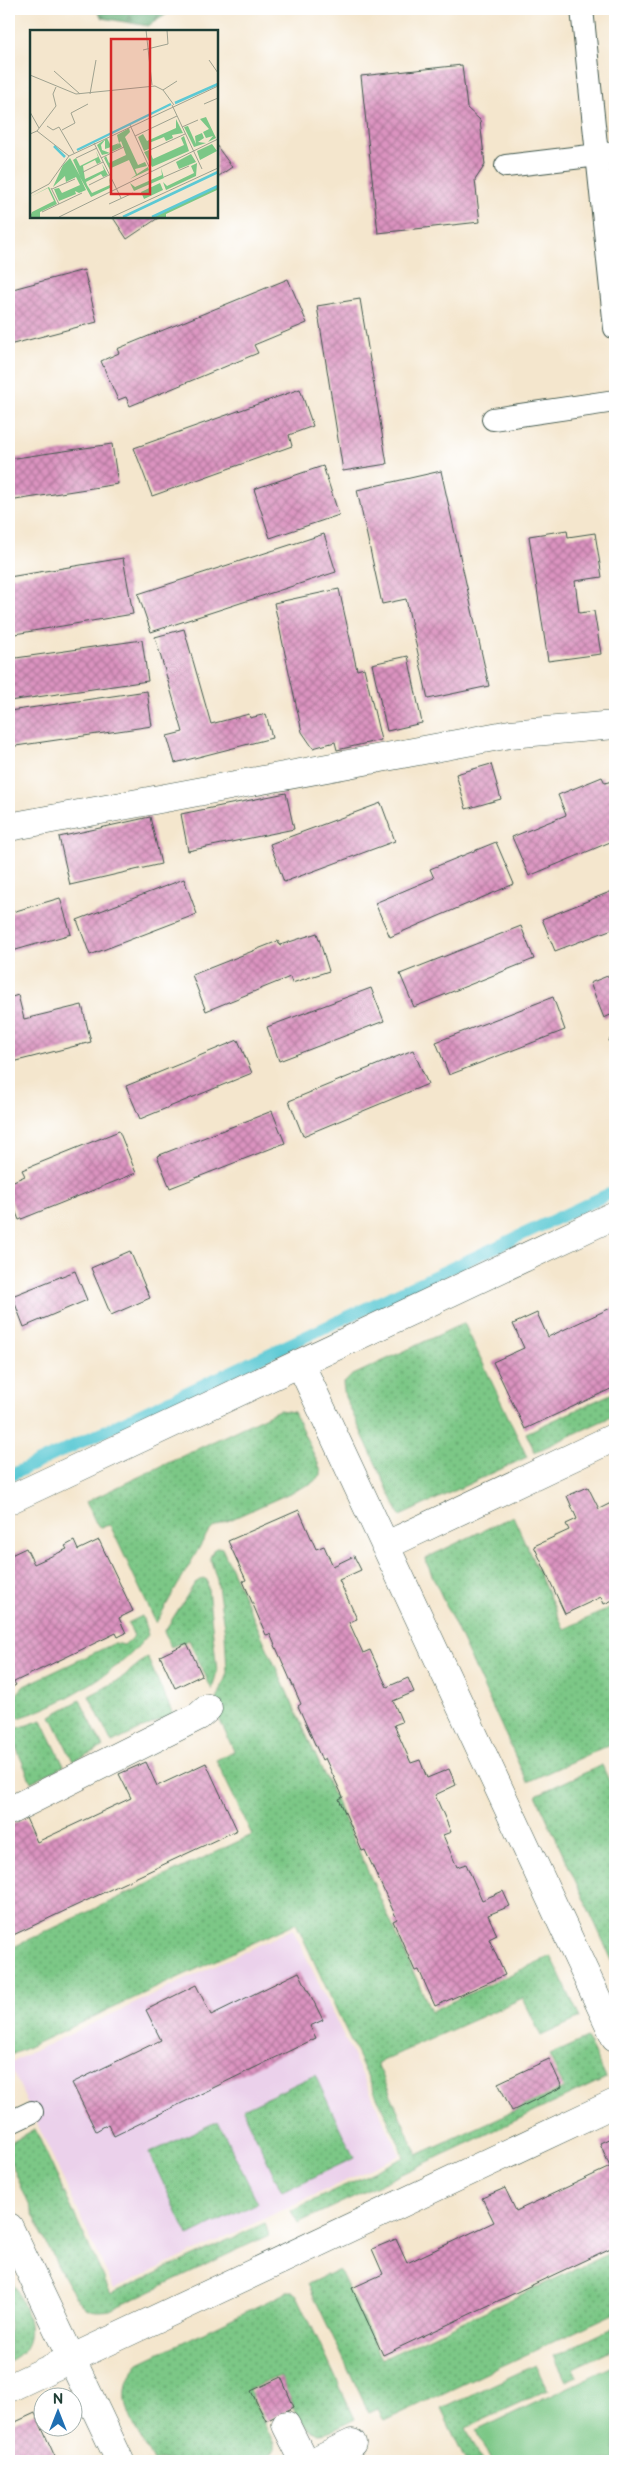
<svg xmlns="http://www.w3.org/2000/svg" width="624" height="2470" font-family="'Balsamiq Sans',sans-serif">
<defs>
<pattern id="grass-dots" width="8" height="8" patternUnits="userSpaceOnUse" patternTransform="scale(1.25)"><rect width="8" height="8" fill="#7bc786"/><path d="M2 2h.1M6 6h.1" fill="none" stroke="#64a36e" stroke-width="1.8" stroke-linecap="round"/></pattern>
<pattern id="forest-firs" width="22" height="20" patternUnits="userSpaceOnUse" patternTransform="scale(1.25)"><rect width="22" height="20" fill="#64ac73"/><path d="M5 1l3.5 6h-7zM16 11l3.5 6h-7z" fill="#528d5f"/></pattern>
<pattern id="building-cross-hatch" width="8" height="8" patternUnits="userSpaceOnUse" patternTransform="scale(1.25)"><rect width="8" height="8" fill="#db93c0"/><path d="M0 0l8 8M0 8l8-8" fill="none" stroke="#b1799d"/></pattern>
</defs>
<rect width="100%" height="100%" fill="#fff"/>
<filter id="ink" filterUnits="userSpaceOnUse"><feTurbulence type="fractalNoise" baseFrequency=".02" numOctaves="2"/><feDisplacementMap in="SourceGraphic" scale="10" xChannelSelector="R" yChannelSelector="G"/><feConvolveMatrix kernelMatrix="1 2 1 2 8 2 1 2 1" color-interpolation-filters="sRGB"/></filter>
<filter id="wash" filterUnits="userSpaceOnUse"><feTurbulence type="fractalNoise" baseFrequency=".0096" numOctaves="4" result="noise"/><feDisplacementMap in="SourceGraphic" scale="20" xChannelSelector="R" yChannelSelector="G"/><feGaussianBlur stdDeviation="1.12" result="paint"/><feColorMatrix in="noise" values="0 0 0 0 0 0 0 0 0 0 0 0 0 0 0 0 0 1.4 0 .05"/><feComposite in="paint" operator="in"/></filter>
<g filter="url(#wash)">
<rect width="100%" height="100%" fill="#f4e6cd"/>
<path fill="#ebd1eb" d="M 293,1929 L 400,2155 L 114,2289 L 9,2063 Z"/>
<path fill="url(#grass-dots)" stroke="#4d825d" d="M 464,1323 L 527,1457 L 400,1516 L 345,1397 L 343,1384 L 351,1376 Z
M 615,1392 L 615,1415 L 535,1452 L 526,1433 Z
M 279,1410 L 294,1412 L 321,1470 L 321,1475 L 312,1483 L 214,1527 L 207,1534 L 156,1623 L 110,1525 L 101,1527 L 96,1523 L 86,1502 Z
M 513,1516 L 564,1629 L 615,1606 L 615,1652 L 610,1655 L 615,1666 L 615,1742 L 527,1782 L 427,1564 L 426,1558 Z
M 218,1547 L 222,1548 L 431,2011 L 551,1956 L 580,2018 L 541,2036 L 523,1998 L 377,2063 L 417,2155 L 564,2088 L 549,2055 L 587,2038 L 606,2078 L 298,2223 L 291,2211 L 405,2157 L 296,1923 L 9,2056 L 9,1949 L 252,1835 L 216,1760 L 234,1751 L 214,1708 L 227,1673 L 225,1633 L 217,1580 L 210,1558 L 213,1550 Z
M 203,1578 L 207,1580 L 217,1671 L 212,1690 L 189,1640 L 171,1647 L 164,1632 L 195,1583 Z
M 142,1616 L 148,1635 C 140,1644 132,1654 123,1661 C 94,1684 46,1713 9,1720 L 9,1698 L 16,1695 L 24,1686 L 115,1643 L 124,1645 L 134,1636 L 128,1623 Z
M 147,1657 L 173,1714 L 112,1743 L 89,1696 L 119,1680 Z
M 80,1700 L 103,1747 L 73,1761 L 51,1716 Z
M 42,1720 L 64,1766 L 31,1782 L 9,1731 Z
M 602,1765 L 615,1794 L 615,1967 L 536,1795 Z
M 315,2075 L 354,2158 L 282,2192 L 243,2109 Z
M 218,2121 L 258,2203 L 188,2236 L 149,2153 Z
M 35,2129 L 111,2294 L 265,2223 L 269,2235 L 110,2310 C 102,2311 95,2312 88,2309 C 66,2298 21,2185 9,2158 L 9,2144 Z
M 615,2251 L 615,2313 L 384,2421 L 378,2409 L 369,2413 L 308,2284 L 339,2269 L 382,2359 Z
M 9,2274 C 22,2301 48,2343 9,2361 Z
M 287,2292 L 293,2292 L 297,2295 L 355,2419 C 346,2423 330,2434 320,2434 C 300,2434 288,2390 280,2376 L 249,2390 L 274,2444 L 274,2452 L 264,2461 L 153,2461 C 137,2428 109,2396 139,2363 Z
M 615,2327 L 615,2348 L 573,2368 L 577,2376 L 566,2381 L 554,2356 Z
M 535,2365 L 548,2390 L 466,2428 L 482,2461 L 466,2461 L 441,2409 Z"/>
<path fill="url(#forest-firs)" stroke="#427454" d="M 95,9 L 175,9 L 148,26 L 102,18 Z"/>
<path fill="#7bc786" stroke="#4d825d" d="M 615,2365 L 615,2461 L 491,2461 L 476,2431 Z"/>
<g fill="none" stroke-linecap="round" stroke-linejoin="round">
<path stroke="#5cc9d4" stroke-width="12" d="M 9,1476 L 615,1191"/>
</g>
<g id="blocks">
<path fill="url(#building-cross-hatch)" d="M 462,65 L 467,108 L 480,120 L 485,165 L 475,180 L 480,222 L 378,233 L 361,76 Z
M 216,145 L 232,167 L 216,178 Z
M 112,216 L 161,216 L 127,239 Z
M 84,270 L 97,322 L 9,345 L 9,290 Z
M 288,279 L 307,323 L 254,345 L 258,353 L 130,406 L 126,397 L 118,400 L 101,361 L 119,353 L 117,349 Z
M 360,299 L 387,464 L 343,471 L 317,306 Z
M 300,389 L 313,426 L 289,435 L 292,446 L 152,496 L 134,448 Z
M 112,444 L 118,484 L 9,501 L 9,459 Z
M 323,466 L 339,515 L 270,538 L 254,489 Z
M 441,471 L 489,686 L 428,699 L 406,599 L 382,604 L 357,490 Z
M 567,530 L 568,537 L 595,533 L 602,577 L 575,581 L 579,613 L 594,611 L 601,654 L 548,661 L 529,536 Z
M 324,534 L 336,572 L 151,632 L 138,594 Z
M 123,558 L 133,614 L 9,635 L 9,577 Z
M 339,589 L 357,670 L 364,668 L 381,740 L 337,750 L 335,742 L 313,748 L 302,732 L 274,603 Z
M 184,629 L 211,724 L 249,714 L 250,718 L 266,714 L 272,738 L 175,763 L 167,736 L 183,732 L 155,637 Z
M 142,640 L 148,681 L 9,701 L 9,659 Z
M 408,656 L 422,723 L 387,731 L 372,664 Z
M 147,691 L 152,726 L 9,747 L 9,711 Z
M 491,764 L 501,799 L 466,809 L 456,774 Z
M 602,777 L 605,783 L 615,780 L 615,840 L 529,876 L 512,837 L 566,815 L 558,795 Z
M 286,793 L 294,829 L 188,851 L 181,814 Z
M 381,803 L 395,841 L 284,882 L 270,844 Z
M 150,817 L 161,864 L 70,885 L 59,837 Z
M 496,842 L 514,884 L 390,937 L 375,903 L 434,878 L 430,869 Z
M 184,879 L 197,914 L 90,955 L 77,920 Z
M 615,890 L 615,928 L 555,951 L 542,919 Z
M 60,898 L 71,934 L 9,952 L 9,913 Z
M 521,926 L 534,959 L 414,1007 L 400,974 Z
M 317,933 L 329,971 L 292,983 L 290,977 L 206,1011 L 192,975 L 278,941 L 280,945 Z
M 615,973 L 615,1013 L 604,1018 L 590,983 Z
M 371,988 L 384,1021 L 279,1061 L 267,1027 Z
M 18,995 L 24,1019 L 82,1005 L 91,1042 L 9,1063 L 9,998 Z
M 553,997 L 565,1030 L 449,1075 L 436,1042 Z
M 615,1037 L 615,1057 L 609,1040 Z
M 238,1040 L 252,1073 L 140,1119 L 126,1086 Z
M 413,1050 L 428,1084 L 303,1136 L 289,1101 Z
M 272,1111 L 285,1143 L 170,1188 L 157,1156 Z
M 119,1131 L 136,1173 L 19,1220 L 9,1195 L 9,1183 L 25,1176 L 22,1170 Z
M 130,1251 L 150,1298 L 111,1315 L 91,1268 Z
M 75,1271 L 87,1300 L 24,1327 L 12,1296 Z
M 615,1306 L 615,1387 L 525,1429 L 493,1362 L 524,1348 L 513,1324 L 537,1313 L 548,1337 Z
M 588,1487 L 599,1509 L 615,1501 L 615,1599 L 604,1604 L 601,1597 L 565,1614 L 534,1546 L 569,1530 L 566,1524 L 577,1519 L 567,1496 Z
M 299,1510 L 316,1549 L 324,1546 L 333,1566 L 354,1556 L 361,1570 L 339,1580 L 357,1619 L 349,1622 L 363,1653 L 370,1650 L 387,1687 L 408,1678 L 414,1692 L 393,1701 L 402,1722 L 394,1725 L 411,1763 L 420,1760 L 427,1778 L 449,1769 L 456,1785 L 435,1795 L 451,1832 L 443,1835 L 457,1867 L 466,1864 L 482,1900 L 503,1891 L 510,1906 L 488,1915 L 497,1935 L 489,1939 L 505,1975 L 435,2006 L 419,1970 L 415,1971 L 393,1921 L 397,1919 L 365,1850 L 362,1851 L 339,1799 L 343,1797 L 325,1758 L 322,1760 L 298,1706 L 301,1704 L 270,1634 L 266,1635 L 243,1581 L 246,1580 L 228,1541 Z
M 99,1540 L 133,1611 L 119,1618 L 126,1633 L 118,1637 L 116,1633 L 14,1682 L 16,1685 L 9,1689 L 9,1577 L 11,1575 L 9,1571 L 9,1556 L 26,1548 L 34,1564 L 67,1549 L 65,1546 L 74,1541 L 78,1550 Z
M 187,1643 L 202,1675 L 175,1688 L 160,1656 Z
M 146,1762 L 157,1786 L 206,1763 L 237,1830 L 9,1937 L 9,1855 L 11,1854 L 9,1826 L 26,1818 L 37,1842 L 131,1798 L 119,1774 Z
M 299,1972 L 323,2020 L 310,2026 L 316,2038 L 114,2136 L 108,2124 L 96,2131 L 72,2083 L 161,2040 L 146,2010 L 196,1985 L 211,2015 Z
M 549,2059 L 562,2087 L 512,2111 L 498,2083 Z
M 615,2136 L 615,2246 L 383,2355 L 352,2288 L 383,2274 L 372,2249 L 396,2239 L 407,2263 L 494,2222 L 482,2198 L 505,2188 L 516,2211 L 610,2167 L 600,2143 Z
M 281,2377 L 294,2407 L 266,2421 L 251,2391 Z
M 35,2413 L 57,2461 L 9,2461 L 9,2425 Z"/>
</g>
</g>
<g filter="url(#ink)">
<use href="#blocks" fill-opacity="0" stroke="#3f564b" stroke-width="1"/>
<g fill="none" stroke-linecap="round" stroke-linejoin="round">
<g stroke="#3f564b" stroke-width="24">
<path id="service" d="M 582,9 L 615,328
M 506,166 L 615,153
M 493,419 L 615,401
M 9,2123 L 32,2112"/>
</g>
<g stroke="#3f564b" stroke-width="29">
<path id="minor" d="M 9,827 L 510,734 L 615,725
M 300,1363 L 615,2037
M 9,1500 L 615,1215
M 385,1546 L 615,1437
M 9,1811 L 199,1716 L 208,1708
M 9,2227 L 120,2461
M 9,2388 L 615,2103
M 286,2425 L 304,2461
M 314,2461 L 352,2443"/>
</g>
<use href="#service" stroke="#fff" stroke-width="22"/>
<use href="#minor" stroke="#fff" stroke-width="28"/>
</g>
</g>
<g transform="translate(30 30)">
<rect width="188" height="188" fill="#f4e6cd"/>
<path d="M 176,87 L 186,108 L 178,112 L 183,106 L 176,108 L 173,102 L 179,99 L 170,89 ZM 146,89 L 153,103 L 142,105 L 143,108 L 136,111 L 134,107 L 119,113 L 121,118 L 114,121 L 108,107 L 113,104 L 117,111 L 146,98 ZM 158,96 L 166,114 L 165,106 L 172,103 L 174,108 L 168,112 L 176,113 L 164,117 L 154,97 ZM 99,98 L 100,102 L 87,115 L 90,113 L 92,117 L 81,122 L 81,117 L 75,119 L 75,110 L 71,115 L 72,120 L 80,123 L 72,125 L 67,115 L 77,108 L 81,116 L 89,113 L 87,105 ZM 154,106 L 159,121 L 122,137 L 114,122 L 119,120 L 123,129 L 154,115 L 151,108 ZM 95,107 L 108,135 L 115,132 L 117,136 L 105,139 L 107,144 L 118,137 L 119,140 L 100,149 L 106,145 L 99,130 L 81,138 L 81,142 L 74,128 L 76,126 L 79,133 L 96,125 L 91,111 ZM 182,114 L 187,121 L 170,130 L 167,121 ZM 66,121 L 71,132 L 67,134 L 65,130 L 53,136 L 55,149 L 74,140 L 72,134 L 78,145 L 73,147 L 71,144 L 56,152 L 57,155 L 62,163 L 80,155 L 79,147 L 82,157 L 61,167 L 50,147 L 56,160 L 49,163 L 45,161 L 46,164 L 29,171 L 24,159 L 29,158 L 32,163 L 50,155 L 46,147 L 36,152 L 35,146 L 23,157 L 33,135 L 40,128 L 50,146 L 43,130 L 46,128 L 50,136 L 68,127 ZM 161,124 L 166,132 L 149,139 L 146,132 ZM 167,133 L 166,146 L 136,160 L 133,152 L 137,156 L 164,143 L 161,136 ZM 131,138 L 134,148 L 104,161 L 100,153 L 105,157 L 132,145 ZM 19,157 L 27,174 L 10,182 L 10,187 L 0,187 L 2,182 L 24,171 L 18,158 L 0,167 ZM 187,157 L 187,160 L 136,184 L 136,187 L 124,187 Z" fill="#7bc786"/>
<path d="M 130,153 L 133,160 L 114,169 L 111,162 Z" fill="#7bc786"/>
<path fill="none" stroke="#5cc9d4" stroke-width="2.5" d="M 145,73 L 188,54M 24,116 L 35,127M 47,120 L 141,74M 93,187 L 188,142M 122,187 L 188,156"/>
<path fill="none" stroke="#9fa290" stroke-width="1" d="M 116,0 L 122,55M 113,20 L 138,14 L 137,0M 179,30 L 188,43M 24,41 L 50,64M 0,45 L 46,64 L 125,56 L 133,60 L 144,75M 133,60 L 147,51M 60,64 L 66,30M 174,74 L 188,68M 142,75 L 172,139M 0,82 L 9,98M 100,95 L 121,141M 17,96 L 23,100 L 29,97 L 44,123M 152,97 L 168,90M 32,100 L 45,93 L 41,83 L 58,74M 7,101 L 39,126 L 188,56M 0,104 L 7,101 L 26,76 L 23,64 L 26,57M 105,106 L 147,86M 64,113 L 91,168M 120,120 L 155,104M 46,128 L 67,118M 71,128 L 94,117M 53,142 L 73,132M 134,147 L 159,136M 59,155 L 79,145M 21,158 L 29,174M 22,159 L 45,149M 0,164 L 19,154 L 39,126M 79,174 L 103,163M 12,182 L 52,163M 29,187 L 188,109M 82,187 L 188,138"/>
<path fill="#d62828" fill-opacity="0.15" stroke="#d62828" stroke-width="2.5" d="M 81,9 L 120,9 L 120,164 L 81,164 Z"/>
<rect width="188" height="188" fill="none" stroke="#1f3d34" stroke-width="2.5"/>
</g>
<rect width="624" height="2470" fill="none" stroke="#fff" stroke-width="30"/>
<g transform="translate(58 2412)"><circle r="24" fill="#ffffff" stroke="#a5b1ae"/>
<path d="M0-4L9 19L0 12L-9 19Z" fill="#1f6fb2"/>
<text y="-8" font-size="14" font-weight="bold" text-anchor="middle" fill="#1f3d34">N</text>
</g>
</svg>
